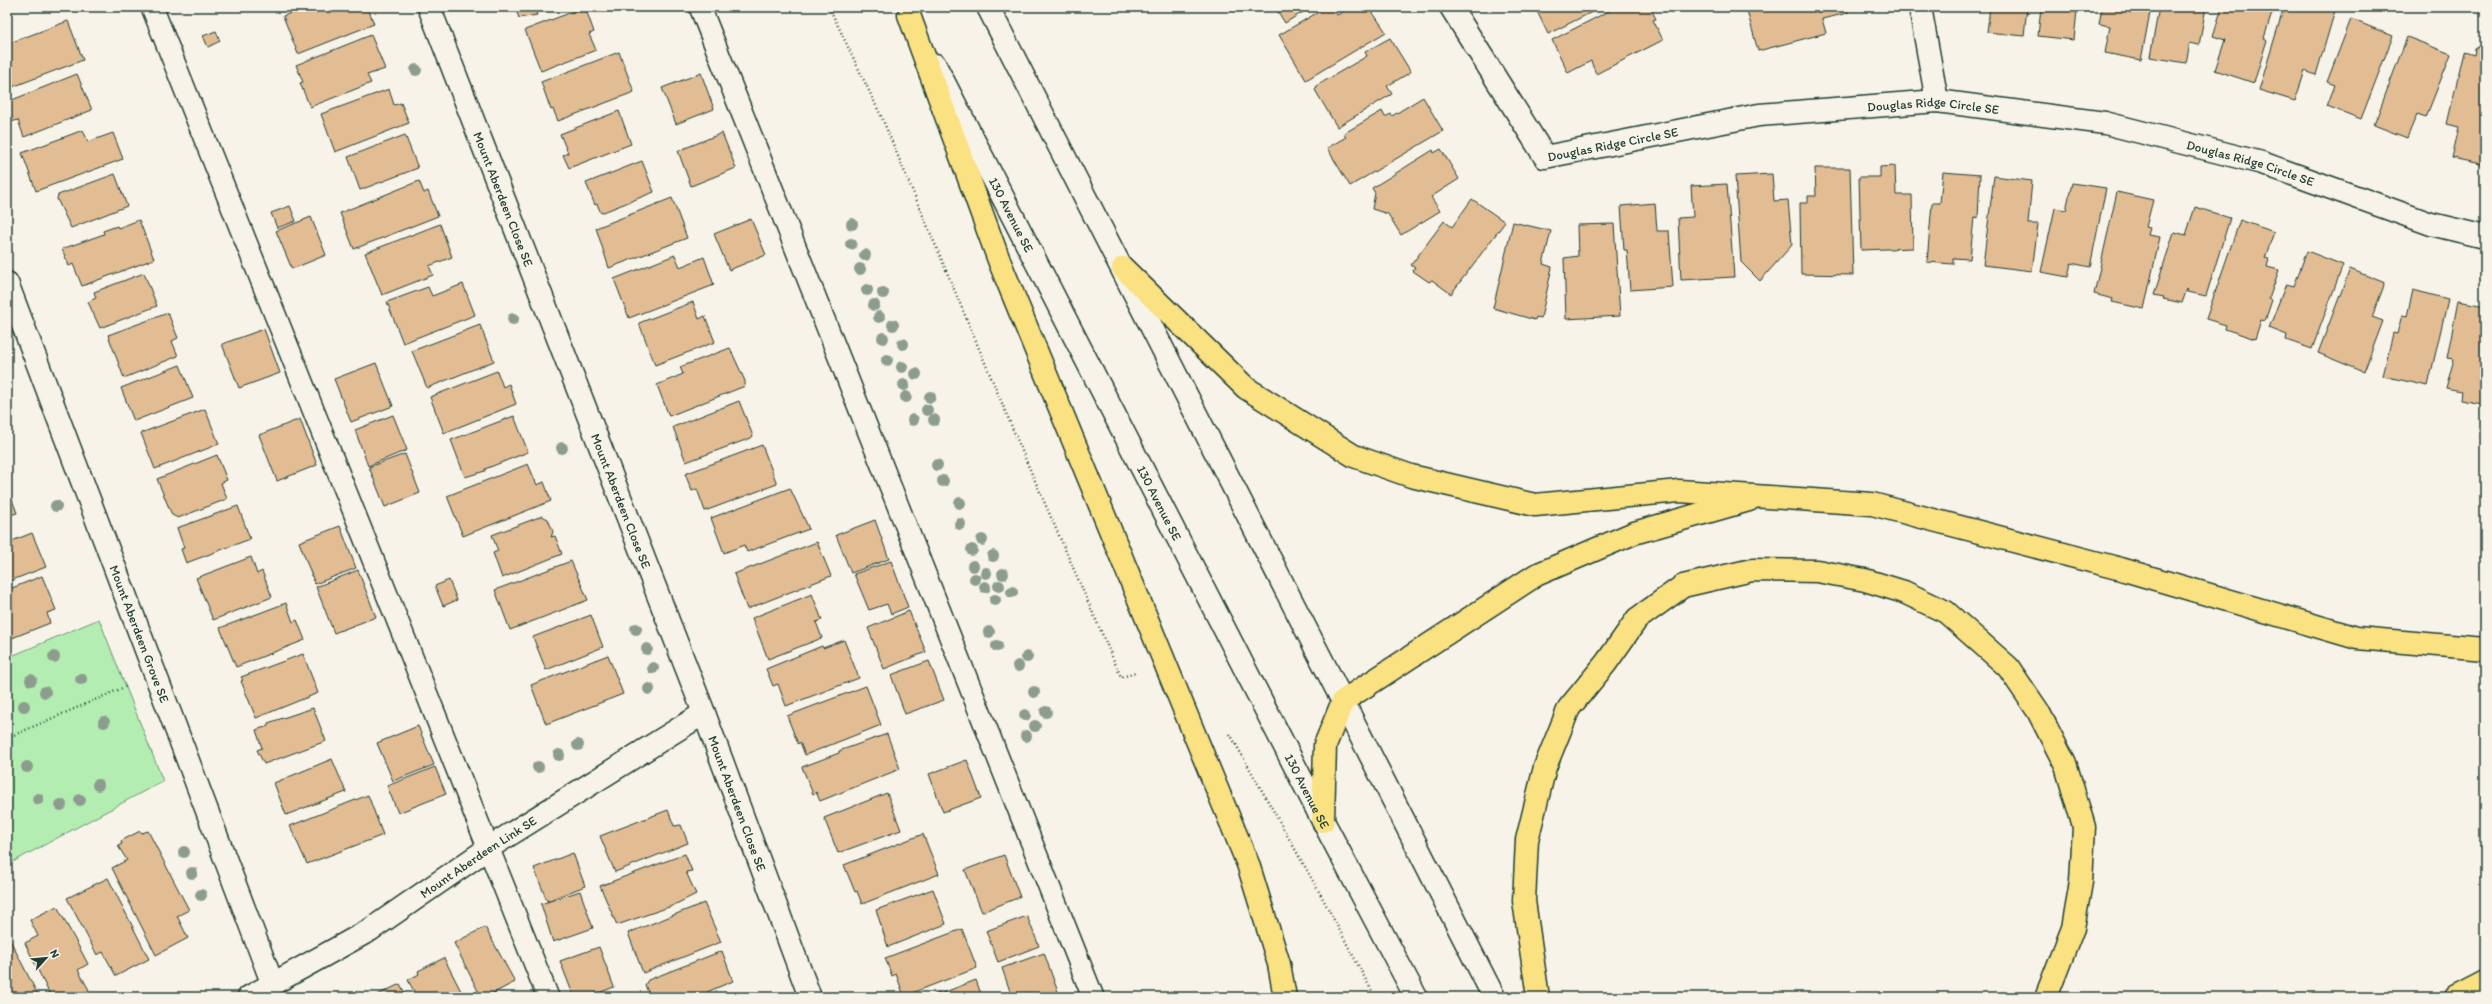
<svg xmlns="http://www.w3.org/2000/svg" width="2492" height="1004" font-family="Itim,sans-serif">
<rect width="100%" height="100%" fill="#f7f3e8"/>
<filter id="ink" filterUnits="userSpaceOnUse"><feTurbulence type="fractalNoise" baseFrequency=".025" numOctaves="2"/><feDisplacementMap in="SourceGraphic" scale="8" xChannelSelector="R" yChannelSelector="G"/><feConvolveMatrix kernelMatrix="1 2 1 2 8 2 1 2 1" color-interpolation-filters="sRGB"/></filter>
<g filter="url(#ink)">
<path fill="#b4edb1" stroke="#6a9572" d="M 99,619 L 163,781 L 7,865 L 7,658 Z"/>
<path fill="#e2bc93" stroke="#1f3d34" d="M 306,7 L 368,8 L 374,24 L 298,54 L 283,16 Z
M 515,7 L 549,7 L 536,12 L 537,15 L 519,18 Z
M 585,7 L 594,32 L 589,34 L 596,50 L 541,71 L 525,30 Z
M 1275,7 L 1311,7 L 1285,23 Z
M 1327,7 L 1333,7 L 1337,15 L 1352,7 L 1369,7 L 1386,32 L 1306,80 L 1279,35 Z
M 1535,7 L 1602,7 L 1548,34 Z
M 1617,7 L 1650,7 L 1656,19 L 1653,20 L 1663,40 L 1596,74 L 1591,61 L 1568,73 L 1552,40 Z
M 1746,7 L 1847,7 L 1848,13 L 1822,19 L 1826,33 L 1758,51 Z
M 1990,7 L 2027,7 L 2024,36 L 1987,32 Z
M 2041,7 L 2085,7 L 2085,12 L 2077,10 L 2074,40 L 2038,36 Z
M 2102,7 L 2151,7 L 2141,60 L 2105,53 L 2110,26 L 2099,24 Z
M 2159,7 L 2206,7 L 2199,45 L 2190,43 L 2186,63 L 2150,57 Z
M 2222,7 L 2274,7 L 2264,38 L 2267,40 L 2254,83 L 2215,70 L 2225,40 L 2213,36 Z
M 2284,7 L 2336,7 L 2316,75 L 2305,71 L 2295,101 L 2259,90 Z
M 2351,19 L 2393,36 L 2361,119 L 2327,106 L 2335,85 L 2327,82 Z
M 68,21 L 83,60 L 7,89 L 7,44 Z
M 216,31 L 220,41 L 208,47 L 203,36 Z
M 371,35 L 385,69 L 367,75 L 371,83 L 310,107 L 300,83 L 303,82 L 296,65 Z
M 2407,37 L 2451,54 L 2426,117 L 2417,114 L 2407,138 L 2374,125 Z
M 1390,38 L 1411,72 L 1387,86 L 1392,94 L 1337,127 L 1315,90 L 1317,88 L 1316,86 L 1367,56 L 1365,52 Z
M 2482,45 L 2485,45 L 2485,165 L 2452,158 L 2459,127 L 2447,124 L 2464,52 L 2474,55 L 2475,49 Z
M 619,52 L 634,92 L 558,121 L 553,109 L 551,110 L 541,82 Z
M 701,73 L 714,109 L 676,124 L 662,88 Z
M 77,74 L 92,110 L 24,137 L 18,120 L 11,122 L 7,111 L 7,102 Z
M 389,89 L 394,105 L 401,103 L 409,123 L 335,152 L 321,114 Z
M 1423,97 L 1443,131 L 1350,186 L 1327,148 L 1346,137 L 1343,134 L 1382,111 L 1385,117 L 1391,114 L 1392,116 Z
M 619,111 L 631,144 L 569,168 L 563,155 L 568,153 L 560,134 Z
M 83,130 L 88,142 L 113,133 L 123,159 L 36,191 L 22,153 Z
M 722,133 L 736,168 L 691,186 L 678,151 Z
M 405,135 L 418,168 L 360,190 L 348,157 Z
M 1441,149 L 1459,179 L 1431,197 L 1440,211 L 1401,235 L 1388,214 L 1372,209 L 1375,193 L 1372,188 L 1433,150 L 1434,153 Z
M 642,161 L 654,192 L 601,213 L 597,204 L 595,205 L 586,183 Z
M 1895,166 L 1896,195 L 1912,195 L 1913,248 L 1861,250 L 1859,177 L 1880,177 L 1880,167 Z
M 1815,168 L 1850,168 L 1853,275 L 1801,274 L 1800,203 L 1808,203 L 1808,196 L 1816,196 Z
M 1943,172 L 1980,175 L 1978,218 L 1974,217 L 1970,259 L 1953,258 L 1953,264 L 1927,262 L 1932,203 L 1940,203 Z
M 115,174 L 127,206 L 71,228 L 57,199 L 58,195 Z
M 1772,174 L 1774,201 L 1788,200 L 1792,245 L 1760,281 L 1741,262 L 1735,176 Z
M 1994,176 L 2032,181 L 2028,224 L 2038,224 L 2032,271 L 1983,265 Z
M 419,181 L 424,193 L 428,191 L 438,216 L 354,249 L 340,213 Z
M 2072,183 L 2106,188 L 2090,267 L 2071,263 L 2068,277 L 2041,272 L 2055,208 L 2066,210 Z
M 1727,184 L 1734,277 L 1681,280 L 1678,218 L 1693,217 L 1691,186 Z
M 2117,192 L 2153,200 L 2146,227 L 2150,228 L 2148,235 L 2160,237 L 2144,309 L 2112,302 L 2113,299 L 2094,294 Z
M 672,198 L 687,238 L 609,268 L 596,228 Z
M 1472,199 L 1505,222 L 1451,294 L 1432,280 L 1429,282 L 1413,271 L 1415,268 L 1411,265 L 1444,221 L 1452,227 Z
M 1655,203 L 1657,231 L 1669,231 L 1673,287 L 1630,290 L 1627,250 L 1624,250 L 1621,206 Z
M 290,206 L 296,221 L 277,228 L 271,213 Z
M 2195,207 L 2230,218 L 2206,296 L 2188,292 L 2187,289 L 2182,303 L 2163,299 L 2164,297 L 2154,295 L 2174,232 L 2186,235 Z
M 311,217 L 326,255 L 292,269 L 276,231 Z
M 751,219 L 766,255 L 729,270 L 714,234 Z
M 139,220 L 154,259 L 82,286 L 73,264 L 69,266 L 62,249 L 104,234 L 103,231 L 117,226 L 118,228 Z
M 2240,220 L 2274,232 L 2265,258 L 2269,259 L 2267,267 L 2279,270 L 2269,299 L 2272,300 L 2265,321 L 2261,320 L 2255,339 L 2225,329 L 2226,325 L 2206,319 Z
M 1513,222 L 1551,231 L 1543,264 L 1552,267 L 1541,318 L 1536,317 L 1535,320 L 1493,308 Z
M 440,224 L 452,257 L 429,266 L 433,275 L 382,295 L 365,253 Z
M 1614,224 L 1620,316 L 1566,319 L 1564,258 L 1578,256 L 1577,225 Z
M 2307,251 L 2343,265 L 2312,349 L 2286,340 L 2287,335 L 2269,328 L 2286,284 L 2294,286 Z
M 675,255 L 680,267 L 704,257 L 714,285 L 629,318 L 614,279 Z
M 2350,269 L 2385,283 L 2372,317 L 2383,321 L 2364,372 L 2318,353 Z
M 144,273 L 157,306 L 100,328 L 88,302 L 96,298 L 94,292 Z
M 463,284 L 475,315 L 403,343 L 387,302 L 428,287 L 432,296 Z
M 2413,290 L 2448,299 L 2428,386 L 2383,376 L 2393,333 L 2397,334 L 2402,315 L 2407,316 Z
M 2458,301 L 2485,306 L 2483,404 L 2460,400 L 2461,391 L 2446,388 L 2454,359 L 2447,358 Z
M 693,302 L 699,319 L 705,316 L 715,342 L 655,365 L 639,323 Z
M 168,313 L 178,338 L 172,341 L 178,356 L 124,378 L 108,335 Z
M 480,325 L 494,361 L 427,388 L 412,351 Z
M 264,329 L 280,373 L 239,388 L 222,344 Z
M 730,348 L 745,381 L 745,386 L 669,416 L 657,385 L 683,374 L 680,367 Z
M 376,363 L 393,406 L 351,422 L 334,379 Z
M 180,365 L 193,398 L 134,421 L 121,388 Z
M 497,371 L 503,387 L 509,384 L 516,404 L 444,433 L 430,397 Z
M 739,401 L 753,436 L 751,438 L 686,462 L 673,427 Z
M 205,409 L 219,444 L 155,469 L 141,433 Z
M 393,415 L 407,450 L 368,466 L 355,430 Z
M 514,416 L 528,452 L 485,469 L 485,471 L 465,477 L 451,440 Z
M 300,419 L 317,465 L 277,481 L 259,435 Z
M 762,445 L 777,484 L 705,511 L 697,489 L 692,491 L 685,474 Z
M 405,454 L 420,493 L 385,507 L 369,467 Z
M 217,455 L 227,480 L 221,483 L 227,499 L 178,518 L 172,515 L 157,479 Z
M 528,464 L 537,485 L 544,482 L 551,501 L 463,536 L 447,496 Z
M 7,486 L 17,513 L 7,516 Z
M 790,488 L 809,529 L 747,552 L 744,545 L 724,553 L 711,518 Z
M 238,506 L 250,539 L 186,563 L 181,549 L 184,548 L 177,528 Z
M 542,516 L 548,519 L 553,532 L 551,537 L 555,536 L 562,554 L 502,578 L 493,553 L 498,551 L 492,535 Z
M 875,520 L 889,559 L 851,573 L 836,535 Z
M 340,526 L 356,568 L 315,584 L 299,542 Z
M 32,533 L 46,567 L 7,582 L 7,543 Z
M 817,542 L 831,576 L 747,609 L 734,574 Z
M 251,557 L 257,574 L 262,571 L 272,597 L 213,620 L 196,578 Z
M 571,561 L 588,600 L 510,630 L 495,590 Z
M 891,561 L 908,607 L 891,614 L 887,604 L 869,610 L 854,574 Z
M 358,570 L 376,617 L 334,633 L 316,587 Z
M 42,576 L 56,610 L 47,613 L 50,623 L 7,640 L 7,590 Z
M 449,580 L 457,600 L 443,606 L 435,586 Z
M 812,594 L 822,620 L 816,622 L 822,638 L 768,659 L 752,618 Z
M 286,603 L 293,622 L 297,620 L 305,640 L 236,667 L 220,628 Z
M 909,611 L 926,652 L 884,669 L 868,628 Z
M 591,615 L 603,647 L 546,670 L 533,637 Z
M 844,640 L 859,678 L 786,706 L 778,684 L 773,686 L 766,669 L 822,646 L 823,648 Z
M 303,654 L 318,693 L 256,718 L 241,681 L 243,680 L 241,677 Z
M 608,655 L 623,694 L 546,724 L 531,685 Z
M 929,661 L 944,700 L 905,714 L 891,675 Z
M 866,686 L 881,725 L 805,755 L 800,742 L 798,744 L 787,716 Z
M 313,708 L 326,741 L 264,764 L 257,750 L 262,748 L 256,730 L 268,726 L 268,723 Z
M 418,726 L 434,765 L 393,781 L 377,743 Z
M 887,734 L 900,769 L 820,801 L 816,792 L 813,794 L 802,767 L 839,753 L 839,751 Z
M 332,759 L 346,792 L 286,815 L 274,783 Z
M 967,760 L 981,798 L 943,812 L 929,774 Z
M 435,767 L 446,794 L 398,813 L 387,786 Z
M 887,793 L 901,830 L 838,853 L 824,818 Z
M 368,795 L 383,835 L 307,864 L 290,826 Z
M 668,810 L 674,826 L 681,825 L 688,843 L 615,872 L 600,836 Z
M 140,831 L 142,833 L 148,831 L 189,910 L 177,916 L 188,938 L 156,955 L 112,868 L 127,860 L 118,846 L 122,844 L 121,841 Z
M 923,834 L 939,874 L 862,904 L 857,891 L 855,892 L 844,865 Z
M 573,853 L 585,886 L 547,901 L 534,868 Z
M 685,854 L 692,871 L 686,872 L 696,894 L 672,906 L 617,925 L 600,886 Z
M 1004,855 L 1020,897 L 982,912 L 965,870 Z
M 108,878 L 149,959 L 116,976 L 103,952 L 97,955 L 67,898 Z
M 933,889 L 946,924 L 888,947 L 876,910 Z
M 580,891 L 593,928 L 553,942 L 541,904 Z
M 704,903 L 721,942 L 643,973 L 628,933 Z
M 57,906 L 88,964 L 78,970 L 89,990 L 76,997 L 51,997 L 25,943 L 38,936 L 30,920 Z
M 1027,916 L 1039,946 L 998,962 L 986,931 Z
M 485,927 L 515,982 L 486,997 L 481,997 L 454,943 Z
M 962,929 L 977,968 L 904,996 L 896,974 L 892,976 L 885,958 Z
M 10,940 L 39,997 L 7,997 L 7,942 Z
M 599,947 L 614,987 L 588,997 L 574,997 L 560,961 Z
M 722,951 L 733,981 L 707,992 L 709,997 L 650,997 L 645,985 L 648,980 Z
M 1044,953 L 1058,992 L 1046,997 L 1012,997 L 1002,968 Z
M 444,958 L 464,997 L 417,997 L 408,980 L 419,974 L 418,971 Z
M 976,980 L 982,997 L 928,997 L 939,992 L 940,994 Z
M 400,984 L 407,997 L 378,997 L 377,995 Z"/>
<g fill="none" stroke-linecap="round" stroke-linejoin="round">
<g stroke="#1f3d34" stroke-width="24">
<path id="lane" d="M 152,7 L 548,997
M 700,7 L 1093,997"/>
</g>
<g stroke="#1f3d34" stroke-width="25">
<g id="street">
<path id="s1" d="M 429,7 L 704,713 L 810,997"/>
<path id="s2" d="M 1451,7 L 1545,157 L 1759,115 L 1937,101 L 2105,123 L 2262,163 L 2431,224 L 2485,237"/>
<path d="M 1920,7 L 1937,101"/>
<path id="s3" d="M 7,283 L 273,985"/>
<path id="s4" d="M 249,997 L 370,930 L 490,847 L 704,713"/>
</g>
</g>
<g stroke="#1f3d34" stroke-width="25">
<g id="secondary">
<path d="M 988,7 L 1494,997"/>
<path id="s5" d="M 935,65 L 1323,821 L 1416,997"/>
</g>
</g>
<g stroke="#1f3d34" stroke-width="25">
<path id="highway" d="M 909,15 L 1000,263 L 1248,864 L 1279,964 L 1285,997
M 1123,268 L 1246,388 L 1354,456 L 1411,476 L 1535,505 L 1679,491 L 1872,504 L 2121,569 L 2357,638 L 2485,649
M 1323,821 L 1325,745 L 1343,701 L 1536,575 L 1634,533 L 1749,500
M 1538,997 L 1524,901 L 1527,840 L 1545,767 L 1569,708 L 1606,663 L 1637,619 L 1683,586 L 1752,570 L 1817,571 L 1865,580 L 1904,592 L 1946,612 L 2008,667 L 2038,711 L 2066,766 L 2084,827 L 2081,882 L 2073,928 L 2046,997
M 2456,997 L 2485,982"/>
</g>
<path stroke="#1f3d34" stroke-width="2.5" stroke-dasharray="1 3" stroke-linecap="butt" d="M 829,7 L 882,118 L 1025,458 L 1121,677 L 1136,673
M 1230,734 L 1322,897 L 1375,997
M 7,738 L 127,686"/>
<use href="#lane" stroke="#f7f3e8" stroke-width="21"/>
<use href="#street" stroke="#f7f3e8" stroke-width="22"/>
<use href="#secondary" stroke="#f7f3e8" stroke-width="22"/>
<use href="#highway" stroke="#fae181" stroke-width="22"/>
</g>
<g fill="#8c9d8f">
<circle cx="416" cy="70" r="6"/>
<circle cx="852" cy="224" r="6"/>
<circle cx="851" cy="244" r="6"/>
<circle cx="865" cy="255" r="6"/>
<circle cx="860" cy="269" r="6"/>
<circle cx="867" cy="290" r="6"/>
<circle cx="883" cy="293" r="6"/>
<circle cx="874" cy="305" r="6"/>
<circle cx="879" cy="317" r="6"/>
<circle cx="513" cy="319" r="6"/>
<circle cx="893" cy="325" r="6"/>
<circle cx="883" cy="338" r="6"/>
<circle cx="903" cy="344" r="6"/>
<circle cx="887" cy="360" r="6"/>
<circle cx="902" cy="367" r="6"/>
<circle cx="916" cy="374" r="6"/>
<circle cx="904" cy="385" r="6"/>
<circle cx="906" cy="397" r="6"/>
<circle cx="930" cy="397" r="6"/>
<circle cx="927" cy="410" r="6"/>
<circle cx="913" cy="420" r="6"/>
<circle cx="934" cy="420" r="6"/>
<circle cx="562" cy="448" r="6"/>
<circle cx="937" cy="465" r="6"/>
<circle cx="943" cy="481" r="6"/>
<circle cx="960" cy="503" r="6"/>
<circle cx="56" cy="506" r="6"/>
<circle cx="960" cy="524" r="6"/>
<circle cx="982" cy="540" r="6"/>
<circle cx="972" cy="550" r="6"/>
<circle cx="993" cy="556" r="6"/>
<circle cx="973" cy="566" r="6"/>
<circle cx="986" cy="573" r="6"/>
<circle cx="1003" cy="574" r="6"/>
<circle cx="975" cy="579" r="6"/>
<circle cx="999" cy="586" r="6"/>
<circle cx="985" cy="587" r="6"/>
<circle cx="1012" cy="592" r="6"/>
<circle cx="995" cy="600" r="6"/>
<circle cx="636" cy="629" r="6"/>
<circle cx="989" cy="632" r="6"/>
<circle cx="997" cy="646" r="6"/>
<circle cx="647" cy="649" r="6"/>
<circle cx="54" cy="657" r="6"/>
<circle cx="1027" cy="657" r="6"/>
<circle cx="1018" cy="666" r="6"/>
<circle cx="653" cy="668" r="6"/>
<circle cx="81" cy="679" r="6"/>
<circle cx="31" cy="680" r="6"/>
<circle cx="649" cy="689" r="6"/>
<circle cx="45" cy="692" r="6"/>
<circle cx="1034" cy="692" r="6"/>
<circle cx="24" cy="706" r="6"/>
<circle cx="1046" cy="712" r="6"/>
<circle cx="1025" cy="715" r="6"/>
<circle cx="104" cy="722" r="6"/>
<circle cx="1035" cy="726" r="6"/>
<circle cx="1026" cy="736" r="6"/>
<circle cx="578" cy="745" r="6"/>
<circle cx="559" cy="755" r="6"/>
<circle cx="27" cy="767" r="6"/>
<circle cx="538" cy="767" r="6"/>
<circle cx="98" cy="785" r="6"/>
<circle cx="38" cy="799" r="6"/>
<circle cx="80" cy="800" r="6"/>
<circle cx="61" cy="805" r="6"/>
<circle cx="184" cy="852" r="6"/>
<circle cx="192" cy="873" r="6"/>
<circle cx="201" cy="895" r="6"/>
</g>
</g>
<g text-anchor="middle" stroke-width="3.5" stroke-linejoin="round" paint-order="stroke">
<g font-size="13" fill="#1f3d34" stroke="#f7f3e8">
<text dy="5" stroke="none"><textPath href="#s2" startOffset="570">Douglas Ridge Circle SE</textPath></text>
<text dy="5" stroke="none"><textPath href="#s2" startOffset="246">Douglas Ridge Circle SE</textPath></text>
<text dy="5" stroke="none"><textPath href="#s2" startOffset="894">Douglas Ridge Circle SE</textPath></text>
<text dy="5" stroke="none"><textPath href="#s1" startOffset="206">Mount Aberdeen Close SE</textPath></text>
<text dy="5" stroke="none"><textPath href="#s5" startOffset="168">130 Avenue SE</textPath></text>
<text dy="5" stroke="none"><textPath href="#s1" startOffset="530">Mount Aberdeen Close SE</textPath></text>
<text dy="5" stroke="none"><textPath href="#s5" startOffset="492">130 Avenue SE</textPath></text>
<text dy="5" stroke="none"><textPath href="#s3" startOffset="375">Mount Aberdeen Grove SE</textPath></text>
<text dy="5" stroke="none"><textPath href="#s5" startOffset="816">130 Avenue SE</textPath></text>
<text dy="5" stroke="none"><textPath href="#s1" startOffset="854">Mount Aberdeen Close SE</textPath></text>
<text dy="5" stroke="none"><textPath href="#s4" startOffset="269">Mount Aberdeen Link SE</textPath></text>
</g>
</g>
<rect width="2492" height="1004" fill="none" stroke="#f7f3e8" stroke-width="24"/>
<rect x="12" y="12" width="2468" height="980" fill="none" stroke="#1f3d34" stroke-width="1.5" filter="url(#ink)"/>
<g transform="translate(46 958) rotate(63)" stroke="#f7f3e8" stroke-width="3" paint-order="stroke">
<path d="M0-3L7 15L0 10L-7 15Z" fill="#1f3d34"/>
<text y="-6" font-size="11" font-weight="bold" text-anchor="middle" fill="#1f3d34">N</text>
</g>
</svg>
